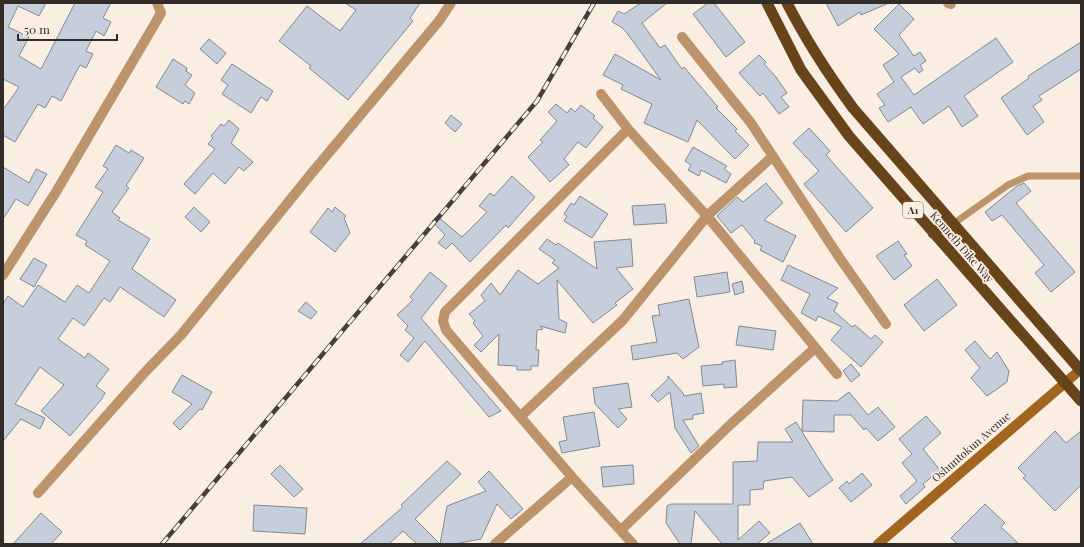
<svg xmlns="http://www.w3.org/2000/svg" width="1084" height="547" font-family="'Playfair Display',serif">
<rect width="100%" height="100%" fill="#faeee2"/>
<path fill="#c6cedb" stroke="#828996" d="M 3,3 L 46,3 L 39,16 L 18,6 L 8,27 L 29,37 L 19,56 L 41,69 L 75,3 L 111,3 L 103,18 L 111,22 L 104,36 L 96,31 L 86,51 L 93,54 L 86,68 L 80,65 L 61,101 L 52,96 L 45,108 L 38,104 L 15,142 L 3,135 L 3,110 L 19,87 L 3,79 Z
M 345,3 L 420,3 L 410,18 L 413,21 L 348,100 L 309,68 L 311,66 L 279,41 L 307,6 L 340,31 L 356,10 Z
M 641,3 L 667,3 L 642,23 L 660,48 L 665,45 L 682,69 L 684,67 L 718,107 L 716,108 L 737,129 L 735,131 L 749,145 L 735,159 L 697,120 L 688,142 L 644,123 L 652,104 L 621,89 L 623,85 L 603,75 L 615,54 L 661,80 L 627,33 L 621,27 L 612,22 L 618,11 L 624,14 Z
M 708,3 L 714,3 L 745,42 L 726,57 L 693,14 Z
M 826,3 L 889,3 L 861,15 L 860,12 L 838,26 Z
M 899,4 L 914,19 L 899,35 L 914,56 L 920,52 L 926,61 L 920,65 L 923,70 L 919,73 L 915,68 L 901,77 L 914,95 L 996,38 L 1013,62 L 964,96 L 978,116 L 962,127 L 949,106 L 923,124 L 911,107 L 888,122 L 879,108 L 885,105 L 877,94 L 894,82 L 883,65 L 899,54 L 874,29 Z
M 209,39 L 226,53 L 217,64 L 200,49 Z
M 1081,42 L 1081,69 L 1039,96 L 1042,100 L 1033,106 L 1044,122 L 1027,135 L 1001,98 L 1029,78 L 1028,76 Z
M 759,55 L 766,62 L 764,64 L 776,77 L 787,93 L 781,97 L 789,107 L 779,114 L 763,93 L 760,96 L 739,73 Z
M 173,59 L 187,68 L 186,71 L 192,75 L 185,85 L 195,93 L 189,104 L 185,101 L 183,104 L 156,87 Z
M 232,64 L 273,91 L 267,101 L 261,97 L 251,113 L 222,94 L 228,85 L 221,80 Z
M 556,104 L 567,113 L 571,108 L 575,112 L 581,105 L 595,116 L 593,118 L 603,127 L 586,148 L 578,142 L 564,159 L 569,165 L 550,182 L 528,157 L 543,142 L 540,140 L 557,121 L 548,112 Z
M 451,115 L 462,124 L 455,132 L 445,123 Z
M 229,120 L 239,129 L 231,143 L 253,162 L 244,171 L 239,167 L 225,184 L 213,173 L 195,194 L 184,184 L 215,149 L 208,144 L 213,138 L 211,136 L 221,124 L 224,126 Z
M 809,128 L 830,151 L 826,155 L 873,208 L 846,232 L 804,184 L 819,171 L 793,143 Z
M 116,145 L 129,153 L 131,150 L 144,158 L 126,186 L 129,188 L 112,212 L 120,218 L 118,220 L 150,239 L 132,269 L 176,300 L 164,317 L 120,287 L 110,302 L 104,298 L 84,326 L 73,318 L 58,339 L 85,358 L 88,353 L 109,369 L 96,386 L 105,393 L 101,400 L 70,436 L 41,411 L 64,385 L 40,367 L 15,404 L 45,418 L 40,429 L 21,419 L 3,441 L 3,304 L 8,296 L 23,307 L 38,285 L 65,302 L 77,285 L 89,293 L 110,261 L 85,245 L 87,241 L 76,235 L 103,192 L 95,187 L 108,169 L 103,166 Z
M 693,147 L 727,166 L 724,169 L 731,174 L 726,183 L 701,170 L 699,176 L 688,170 L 691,165 L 685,161 Z
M 3,167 L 29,183 L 36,169 L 47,174 L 28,206 L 16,199 L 3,219 Z
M 512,176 L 535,197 L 508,228 L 506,225 L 470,262 L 452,243 L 446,249 L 438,243 L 445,235 L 432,221 L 437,216 L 462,237 L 487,212 L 479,206 L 490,193 L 494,196 Z
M 766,183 L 783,203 L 764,220 L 796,236 L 783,262 L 760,250 L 762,246 L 754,243 L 755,241 L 742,225 L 731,233 L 717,216 L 737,197 L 743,202 Z
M 1024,183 L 1031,191 L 1016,203 L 1075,272 L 1051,292 L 1035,273 L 1044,265 L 1002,215 L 992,221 L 985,212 L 1017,186 Z
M 580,196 L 608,214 L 592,238 L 564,221 L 567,216 L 564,214 L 571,203 L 574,205 Z
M 665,204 L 667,223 L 634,225 L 632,206 Z
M 194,207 L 210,222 L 201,232 L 185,217 Z
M 335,207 L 346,216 L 344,218 L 350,233 L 335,252 L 310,232 L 328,208 L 332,212 Z
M 547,239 L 556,245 L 558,243 L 597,269 L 594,242 L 631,239 L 633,266 L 616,268 L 633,289 L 615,303 L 617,305 L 593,323 L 557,280 L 559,319 L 567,323 L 565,333 L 540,326 L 543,329 L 537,330 L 536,350 L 539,350 L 538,366 L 531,366 L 531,370 L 517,370 L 517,366 L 498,365 L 499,334 L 481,352 L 474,345 L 483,336 L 473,323 L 475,321 L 469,314 L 485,301 L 481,295 L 491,283 L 500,295 L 518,270 L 538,284 L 559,268 L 552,263 L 555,260 L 539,249 Z
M 898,241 L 907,254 L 904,255 L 912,266 L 894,280 L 876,256 Z
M 34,258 L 47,265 L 34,287 L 20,279 Z
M 788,265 L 838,288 L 827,298 L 838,303 L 834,311 L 852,327 L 855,325 L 871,339 L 875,335 L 883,342 L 861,367 L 831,340 L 842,327 L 818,316 L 816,321 L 801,313 L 810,294 L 781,280 Z
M 430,272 L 447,286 L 421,318 L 501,411 L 489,417 L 425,341 L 408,362 L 400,355 L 414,338 L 405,330 L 408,326 L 397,315 L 413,300 L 410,297 Z
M 727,272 L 730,292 L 697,297 L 694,277 Z
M 937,279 L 957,305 L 924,331 L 904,305 Z
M 742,281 L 744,292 L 735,295 L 732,284 Z
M 689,299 L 699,347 L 683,359 L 677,353 L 633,360 L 631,346 L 657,342 L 652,316 L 660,315 L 658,305 Z
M 306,302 L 317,312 L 311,319 L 298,311 Z
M 739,326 L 776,331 L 773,350 L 736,345 Z
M 975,341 L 990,359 L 997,352 L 1009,371 L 1007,382 L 987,396 L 971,378 L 980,368 L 965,350 Z
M 735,360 L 737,387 L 724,388 L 724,384 L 703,386 L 701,366 L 723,364 L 722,362 Z
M 851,364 L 860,375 L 851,382 L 843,371 Z
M 182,375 L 212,392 L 202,410 L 200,409 L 180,430 L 173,423 L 192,404 L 172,392 Z
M 668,376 L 683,393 L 684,396 L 701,393 L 704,413 L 693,415 L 693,419 L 683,420 L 699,446 L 691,453 L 675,428 L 670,392 L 658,402 L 651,395 L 668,379 Z
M 628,383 L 632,407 L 618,409 L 627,419 L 618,428 L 595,404 L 593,388 Z
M 849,392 L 868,415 L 878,407 L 895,427 L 878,441 L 866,428 L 864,430 L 851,415 L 834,415 L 834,432 L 802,431 L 803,400 L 837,401 Z
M 594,412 L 600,446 L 562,453 L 559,442 L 567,440 L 563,417 Z
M 926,416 L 941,433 L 923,449 L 940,470 L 923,484 L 925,487 L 906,504 L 900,496 L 917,481 L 902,463 L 912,454 L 899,439 Z
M 796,422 L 824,467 L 833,480 L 809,497 L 792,477 L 764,481 L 763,489 L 750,490 L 750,505 L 738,505 L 738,540 L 759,521 L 770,533 L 757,544 L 722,544 L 695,511 L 691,544 L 680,544 L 666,523 L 667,506 L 671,504 L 733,504 L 733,462 L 757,461 L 758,442 L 793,442 L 785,429 Z
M 1055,431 L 1066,443 L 1081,431 L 1081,485 L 1055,511 L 1023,478 L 1026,476 L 1018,468 Z
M 447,461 L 461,474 L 415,519 L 440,544 L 447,506 L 486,491 L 478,482 L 489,471 L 523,509 L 511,519 L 497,504 L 481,539 L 454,544 L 417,544 L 403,531 L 389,544 L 360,544 L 403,507 L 401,505 Z
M 280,465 L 303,489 L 294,497 L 271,474 Z
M 633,465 L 634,484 L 603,487 L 601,467 Z
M 862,473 L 872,485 L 851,502 L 839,488 L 847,481 L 849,484 Z
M 985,504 L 1005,523 L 1001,527 L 1019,544 L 957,544 L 951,538 Z
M 254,505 L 307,508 L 305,534 L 253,531 Z
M 41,513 L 62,532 L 51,544 L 13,544 Z
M 800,523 L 813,544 L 766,544 Z"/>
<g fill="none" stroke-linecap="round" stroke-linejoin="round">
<path stroke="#bd936b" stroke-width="7" d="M 953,224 L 1008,185 L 1028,176 L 1081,176"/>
<path stroke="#bd936b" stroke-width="10" d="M 948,3 L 951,4
M 682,37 L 751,123 L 839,257 L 886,324
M 601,94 L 628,129 L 707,216 L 837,374
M 628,129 L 445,312 L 443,321 L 446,330 L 572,477 L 633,544
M 3,275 L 56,192 L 157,20 L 161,13 L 157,3
M 521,416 L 623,320 L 707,216 L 773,156
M 38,493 L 146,371 L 181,335 L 311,174 L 439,21 L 451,3
M 621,530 L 731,424 L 815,348
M 495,544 L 572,477"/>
<path stroke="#a1651f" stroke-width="10" d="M 878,544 L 1080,370"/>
<path stroke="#68441b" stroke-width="11" d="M 767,3 L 801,70 L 849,136 L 1081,401
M 787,3 C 806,40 828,74 853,108 L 1081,371
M 933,233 L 949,220"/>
<g stroke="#46403b" stroke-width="4.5">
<path id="rail" d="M 162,544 L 537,101 L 594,3"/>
</g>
<use href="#rail" stroke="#faeee2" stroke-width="3" stroke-dasharray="9" stroke-linecap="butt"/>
</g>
<g text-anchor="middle" stroke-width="3.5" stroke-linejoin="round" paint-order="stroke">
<rect fill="#faeee2" stroke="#6d6660" stroke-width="1" x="903" y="202" width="20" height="16" rx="3"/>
<g font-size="10" font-weight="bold" fill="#312c28">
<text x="913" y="214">A1</text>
</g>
<g font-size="11" fill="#312c28" stroke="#faeee2">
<text transform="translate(962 247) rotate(49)" y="4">Kenneth Dike Way</text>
<text transform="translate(971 447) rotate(-41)" y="4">Oshuntokun Avenue</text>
</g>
</g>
<rect width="1084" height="547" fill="none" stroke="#312c28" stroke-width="8"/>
<path d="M18 34v6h99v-6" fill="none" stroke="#312c28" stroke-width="2"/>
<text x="24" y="34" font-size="12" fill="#312c28" stroke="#faeee2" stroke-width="3" paint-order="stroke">50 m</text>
</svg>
